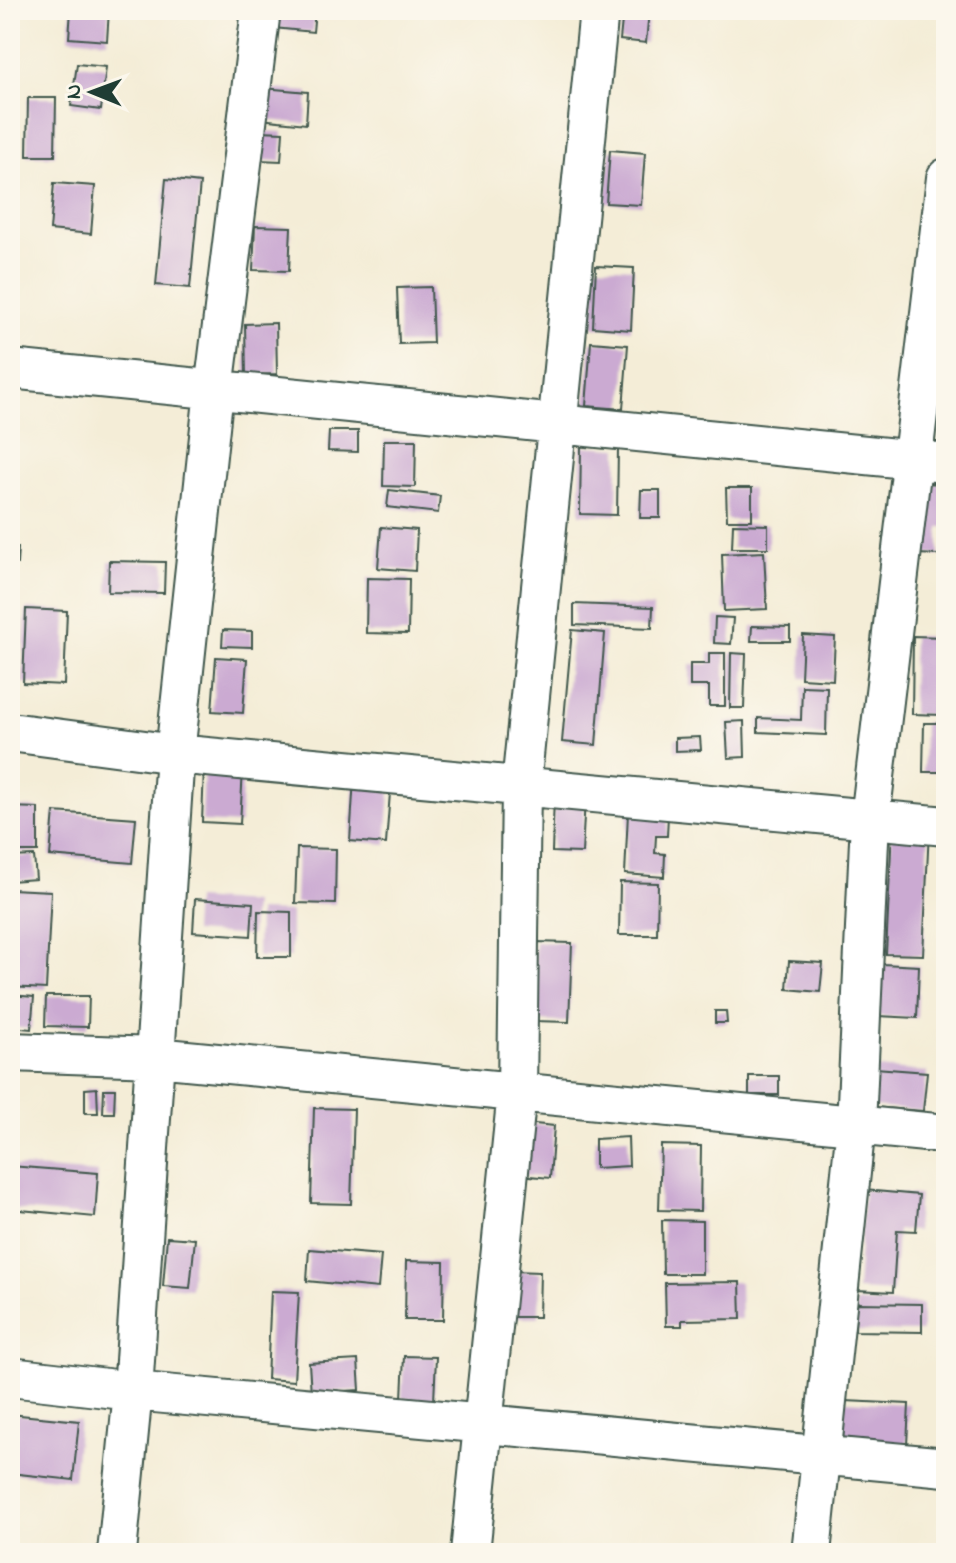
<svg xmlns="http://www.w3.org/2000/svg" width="956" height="1563" font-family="'Indie Flower',sans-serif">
<rect width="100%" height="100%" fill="#fbf7ec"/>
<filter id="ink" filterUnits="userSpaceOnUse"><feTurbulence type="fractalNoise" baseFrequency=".0125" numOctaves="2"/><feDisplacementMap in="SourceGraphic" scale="16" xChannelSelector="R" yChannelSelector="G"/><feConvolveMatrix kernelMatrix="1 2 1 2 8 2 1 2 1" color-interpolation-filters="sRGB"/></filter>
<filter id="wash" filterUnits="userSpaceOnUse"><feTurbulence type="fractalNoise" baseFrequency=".006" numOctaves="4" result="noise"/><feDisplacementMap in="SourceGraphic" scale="32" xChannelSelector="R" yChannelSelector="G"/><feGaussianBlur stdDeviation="1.8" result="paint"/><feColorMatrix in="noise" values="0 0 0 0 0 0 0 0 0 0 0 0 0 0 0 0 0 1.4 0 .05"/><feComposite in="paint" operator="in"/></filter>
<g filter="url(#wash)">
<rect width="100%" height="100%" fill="#f4edd7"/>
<g id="blocks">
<path fill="#cbaad2" d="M 71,10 L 109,10 L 107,41 L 69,38 Z
M 275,10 L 315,10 L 313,32 L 274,28 Z
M 623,10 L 649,10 L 646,43 L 620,40 Z
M 77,64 L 106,67 L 101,110 L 71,106 Z
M 263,88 L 308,92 L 306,124 L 260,119 Z
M 28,98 L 56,98 L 55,156 L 27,156 Z
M 260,131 L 283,132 L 281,161 L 259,160 Z
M 610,150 L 645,153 L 641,205 L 606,203 Z
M 166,179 L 200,183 L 190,288 L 156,285 Z
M 54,183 L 95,186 L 91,234 L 50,230 Z
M 255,226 L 291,227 L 289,271 L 253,270 Z
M 596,266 L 634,268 L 631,330 L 593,327 Z
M 431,287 L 433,343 L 399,344 L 397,288 Z
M 276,323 L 277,374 L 246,375 L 245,324 Z
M 591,342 L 628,345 L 623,409 L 586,406 Z
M 329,431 L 358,431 L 358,452 L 328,451 Z
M 384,440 L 416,440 L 415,487 L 383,486 Z
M 581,446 L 618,448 L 617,515 L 580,514 Z
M 919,483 L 946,484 L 946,527 L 939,527 L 939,555 L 917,554 Z
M 726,488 L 752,488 L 752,520 L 727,520 Z
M 389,490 L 440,496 L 438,513 L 387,507 Z
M 641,490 L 660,490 L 660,518 L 640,518 Z
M 10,492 L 16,492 L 15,538 L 10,538 Z
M 733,524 L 768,525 L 768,548 L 732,548 Z
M 381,527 L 417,530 L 415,571 L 378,568 Z
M 10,547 L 18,548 L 17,564 L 10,564 Z
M 764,552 L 767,609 L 724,611 L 722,554 Z
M 109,561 L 165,562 L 164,593 L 108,592 Z
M 367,578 L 409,579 L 408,634 L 366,633 Z
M 574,604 L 653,607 L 652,628 L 574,625 Z
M 26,609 L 67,611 L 64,685 L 23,683 Z
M 715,617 L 733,618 L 731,644 L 714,643 Z
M 752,626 L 790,627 L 790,641 L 751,641 Z
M 223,630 L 252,631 L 252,647 L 222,646 Z
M 572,630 L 605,633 L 596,745 L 562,742 Z
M 803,635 L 835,637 L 833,680 L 801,678 Z
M 913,636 L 943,637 L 943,715 L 912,714 Z
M 709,653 L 725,653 L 725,706 L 709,706 L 709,686 L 690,686 L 690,664 L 709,664 Z
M 731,653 L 746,654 L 744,708 L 730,708 Z
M 216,657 L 247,659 L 243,713 L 212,711 Z
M 802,686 L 827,687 L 826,735 L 758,732 L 758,718 L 801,720 Z
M 744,721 L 745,757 L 728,758 L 726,722 Z
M 924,723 L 946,723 L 946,772 L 923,772 Z
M 700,737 L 701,750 L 675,751 L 675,738 Z
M 204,767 L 243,768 L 240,824 L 202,822 Z
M 354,778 L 391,780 L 386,844 L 350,841 Z
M 554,797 L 585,798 L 582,853 L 552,852 Z
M 10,807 L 38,808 L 38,852 L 10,852 Z
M 54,812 L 136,818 L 132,863 L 50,856 Z
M 628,813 L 668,815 L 667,836 L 656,836 L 655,853 L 665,854 L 664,877 L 625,874 Z
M 892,829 L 929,830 L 923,955 L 886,954 Z
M 297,848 L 336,849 L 335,904 L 295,903 Z
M 34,856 L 36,879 L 10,881 L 10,857 Z
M 620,882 L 658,883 L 657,935 L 619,935 Z
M 10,889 L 51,891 L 46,989 L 10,987 Z
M 195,899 L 253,903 L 251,936 L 193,932 Z
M 258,911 L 291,912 L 291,957 L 257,957 Z
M 535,942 L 572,943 L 569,1022 L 533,1021 Z
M 789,961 L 823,963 L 820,992 L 787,989 Z
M 882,964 L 919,966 L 917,1018 L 878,1016 Z
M 943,984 L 946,984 L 946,1016 L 942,1015 Z
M 10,995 L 34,997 L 31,1029 L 10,1027 Z
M 46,996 L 89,996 L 88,1027 L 45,1026 Z
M 715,1011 L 726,1011 L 727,1023 L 715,1023 Z
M 875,1068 L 927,1072 L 923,1111 L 872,1107 Z
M 749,1076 L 779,1076 L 779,1095 L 749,1095 Z
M 97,1088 L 98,1113 L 85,1113 L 85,1089 Z
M 104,1089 L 115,1089 L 114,1113 L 103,1113 Z
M 314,1108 L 354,1109 L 351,1204 L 311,1203 Z
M 525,1123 L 554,1126 L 550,1178 L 520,1175 Z
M 628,1137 L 629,1166 L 595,1168 L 595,1139 Z
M 661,1145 L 701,1146 L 700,1211 L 659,1210 Z
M 10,1166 L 98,1173 L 95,1217 L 10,1209 Z
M 864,1190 L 919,1195 L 916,1231 L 897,1230 L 893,1292 L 857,1290 Z
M 662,1220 L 702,1221 L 702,1274 L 663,1274 Z
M 167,1237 L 195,1239 L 190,1288 L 163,1286 Z
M 309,1249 L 381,1255 L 378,1288 L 307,1281 Z
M 406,1261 L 444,1262 L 443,1320 L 405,1320 Z
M 512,1271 L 540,1272 L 539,1317 L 510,1317 Z
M 740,1282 L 741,1319 L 682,1320 L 682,1326 L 666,1326 L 665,1283 Z
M 271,1291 L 299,1292 L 294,1381 L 267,1379 Z
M 856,1303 L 922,1304 L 922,1332 L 855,1331 Z
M 404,1356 L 436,1357 L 434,1401 L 402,1398 Z
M 358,1360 L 360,1390 L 311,1393 L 309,1363 Z
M 845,1401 L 909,1404 L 907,1445 L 843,1441 Z
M 10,1414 L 79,1421 L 73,1480 L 10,1473 Z"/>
</g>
</g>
<g filter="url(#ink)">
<use href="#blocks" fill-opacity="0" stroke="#3f574c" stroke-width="2"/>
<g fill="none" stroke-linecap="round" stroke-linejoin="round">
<g stroke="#3f574c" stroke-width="42">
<path id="minor" d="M 10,369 L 946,463
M 10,732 L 175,754 L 946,826
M 10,1052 L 156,1057 L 946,1134
M 10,1377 L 133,1391 L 946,1467
M 117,1553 L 133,1391 L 175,754 L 214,390 L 261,10
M 470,1553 L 517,1092 L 521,786 L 599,10
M 811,1553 L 856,1125 L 870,819 L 946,178"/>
</g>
<use href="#minor" stroke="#fff" stroke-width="38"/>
</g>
</g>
<rect width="956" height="1563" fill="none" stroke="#fbf7ec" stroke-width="40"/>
<g transform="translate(92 92) rotate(271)" stroke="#fbf7ec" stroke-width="6" paint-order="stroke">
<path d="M0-6L14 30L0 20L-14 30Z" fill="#1f3d34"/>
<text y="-12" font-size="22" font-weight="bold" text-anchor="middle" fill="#1f3d34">N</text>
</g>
</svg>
